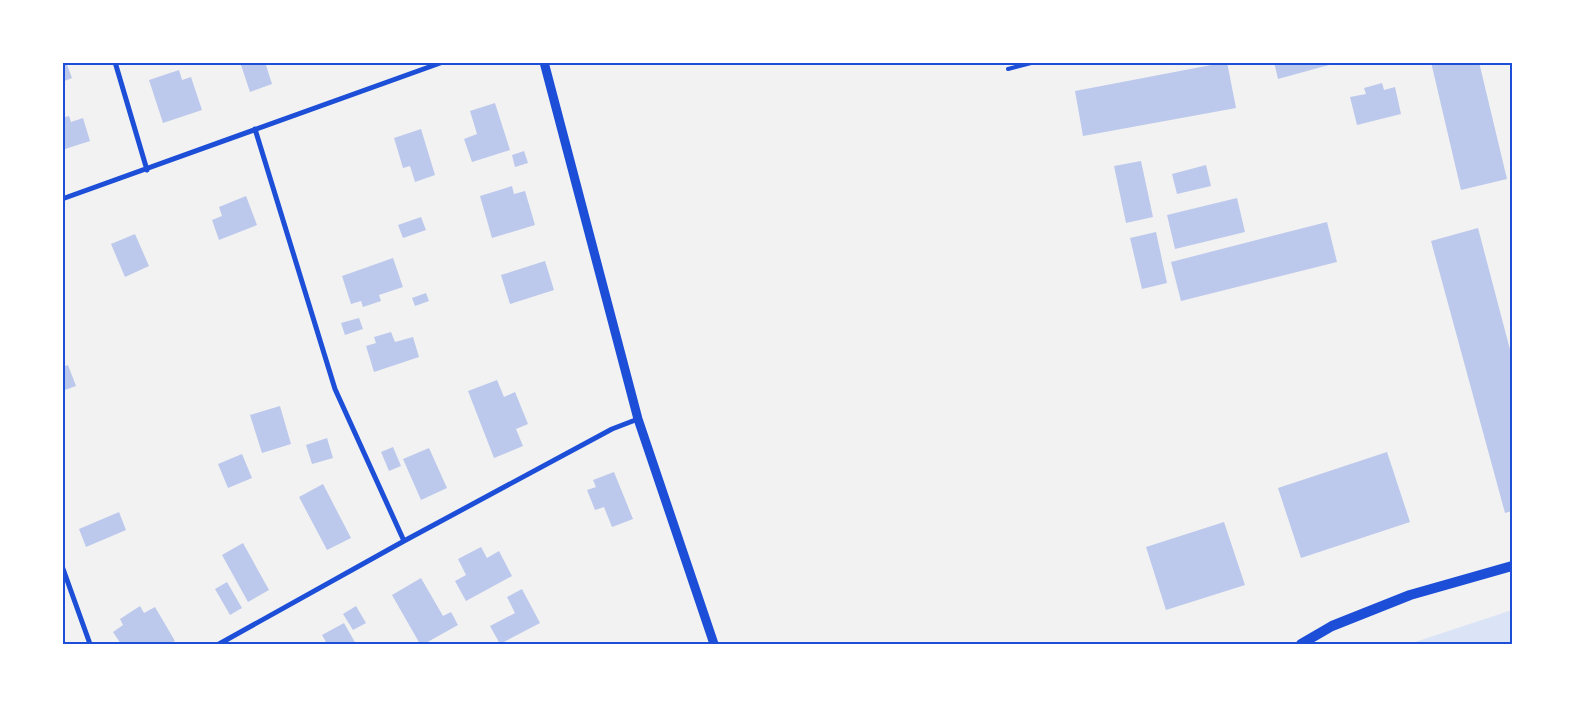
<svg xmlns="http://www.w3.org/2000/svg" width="1575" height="707" font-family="'Exo 2',sans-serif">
<rect width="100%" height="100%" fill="#f2f2f2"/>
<path fill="#dbe4f7" d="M 1512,610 L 1512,644 L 1409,644 Z"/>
<path fill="#bdc9ec" d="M 62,62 L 66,62 L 72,78 L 62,82 Z
M 240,62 L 265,62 L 272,84 L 250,92 Z
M 1227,62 L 1236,108 L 1083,136 L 1075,91 Z
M 1274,62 L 1336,62 L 1336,63 L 1278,79 Z
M 1431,62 L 1479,62 L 1507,179 L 1461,190 Z
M 179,70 L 182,80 L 191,77 L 202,110 L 163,123 L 149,80 Z
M 1382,83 L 1384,90 L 1395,87 L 1401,114 L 1357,125 L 1350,97 L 1366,94 L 1364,88 Z
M 495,103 L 510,150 L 472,162 L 464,139 L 477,134 L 470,111 Z
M 69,116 L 71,122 L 83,118 L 90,141 L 62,150 L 62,118 Z
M 421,129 L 435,175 L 415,182 L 410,166 L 403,168 L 394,138 Z
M 524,151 L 528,163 L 515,167 L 512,155 Z
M 1141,161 L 1153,217 L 1126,223 L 1114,166 Z
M 1206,165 L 1211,186 L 1177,194 L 1172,174 Z
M 512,186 L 514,194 L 525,191 L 535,225 L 492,238 L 480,196 Z
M 246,196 L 257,225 L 219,240 L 212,220 L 222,216 L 219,207 Z
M 1237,198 L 1245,232 L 1175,249 L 1167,215 Z
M 421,217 L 426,230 L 403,238 L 398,225 Z
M 1327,222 L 1337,262 L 1181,301 L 1171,262 Z
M 1478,228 L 1512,357 L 1512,511 L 1505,513 L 1431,241 Z
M 1156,232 L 1167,283 L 1142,289 L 1130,238 Z
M 135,234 L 149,266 L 125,277 L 111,244 Z
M 393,258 L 403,287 L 379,295 L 381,301 L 363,307 L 361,301 L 351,304 L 342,276 Z
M 545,261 L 554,290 L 510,304 L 501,275 Z
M 426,293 L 429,301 L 415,306 L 412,298 Z
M 359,318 L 363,329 L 345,335 L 341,323 Z
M 391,332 L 395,342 L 413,337 L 419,357 L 374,372 L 366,346 L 376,343 L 374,337 Z
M 68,365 L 76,386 L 62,391 L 62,367 Z
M 497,380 L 504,397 L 515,392 L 528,424 L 516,429 L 523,446 L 494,458 L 468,391 Z
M 280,406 L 291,444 L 262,453 L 250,415 Z
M 327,438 L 333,458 L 312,464 L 306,445 Z
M 393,447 L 401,466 L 389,471 L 381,452 Z
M 429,448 L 447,488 L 421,500 L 403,459 Z
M 1387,452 L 1410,522 L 1301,558 L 1278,488 Z
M 242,454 L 252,478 L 228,488 L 218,464 Z
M 614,472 L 633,519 L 612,527 L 604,507 L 595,510 L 587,490 L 596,487 L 593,480 Z
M 323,484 L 351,538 L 327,550 L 299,497 Z
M 119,512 L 126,530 L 86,547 L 79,529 Z
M 1224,522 L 1245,585 L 1166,610 L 1146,547 Z
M 243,543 L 269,590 L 248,602 L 222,555 Z
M 481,547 L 487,558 L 499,551 L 512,576 L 466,601 L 455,581 L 466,575 L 458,559 Z
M 421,578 L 443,616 L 451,612 L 458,625 L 424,644 L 420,644 L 392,595 Z
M 227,582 L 242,608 L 230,615 L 215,589 Z
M 522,589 L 540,623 L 500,644 L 490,626 L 515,613 L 507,597 Z
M 140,606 L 144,613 L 155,607 L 175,641 L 169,644 L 121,644 L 113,632 L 123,625 L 120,619 Z
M 356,606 L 366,623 L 353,630 L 343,614 Z
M 344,623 L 356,644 L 327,644 L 322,635 Z"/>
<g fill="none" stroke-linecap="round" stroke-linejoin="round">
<path stroke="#1d4ed8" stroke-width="4" d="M 1008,69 L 1035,62"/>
<path stroke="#1d4ed8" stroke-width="5" d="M 115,62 L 147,170
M 255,129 L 335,389 L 404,541
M 62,199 L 443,62
M 62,566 L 90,644
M 219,644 L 404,541 L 612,429 L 638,419"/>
<path stroke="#1d4ed8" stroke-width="9" d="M 544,62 L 638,419 L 714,644"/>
<path stroke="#1d4ed8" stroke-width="10" d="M 1301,644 L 1332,626 L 1410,595 L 1512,566"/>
</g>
<rect width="1575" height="707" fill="none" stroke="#ffffff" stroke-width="128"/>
<rect x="64" y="64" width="1447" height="579" fill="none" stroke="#1d4ed8" stroke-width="2"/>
</svg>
